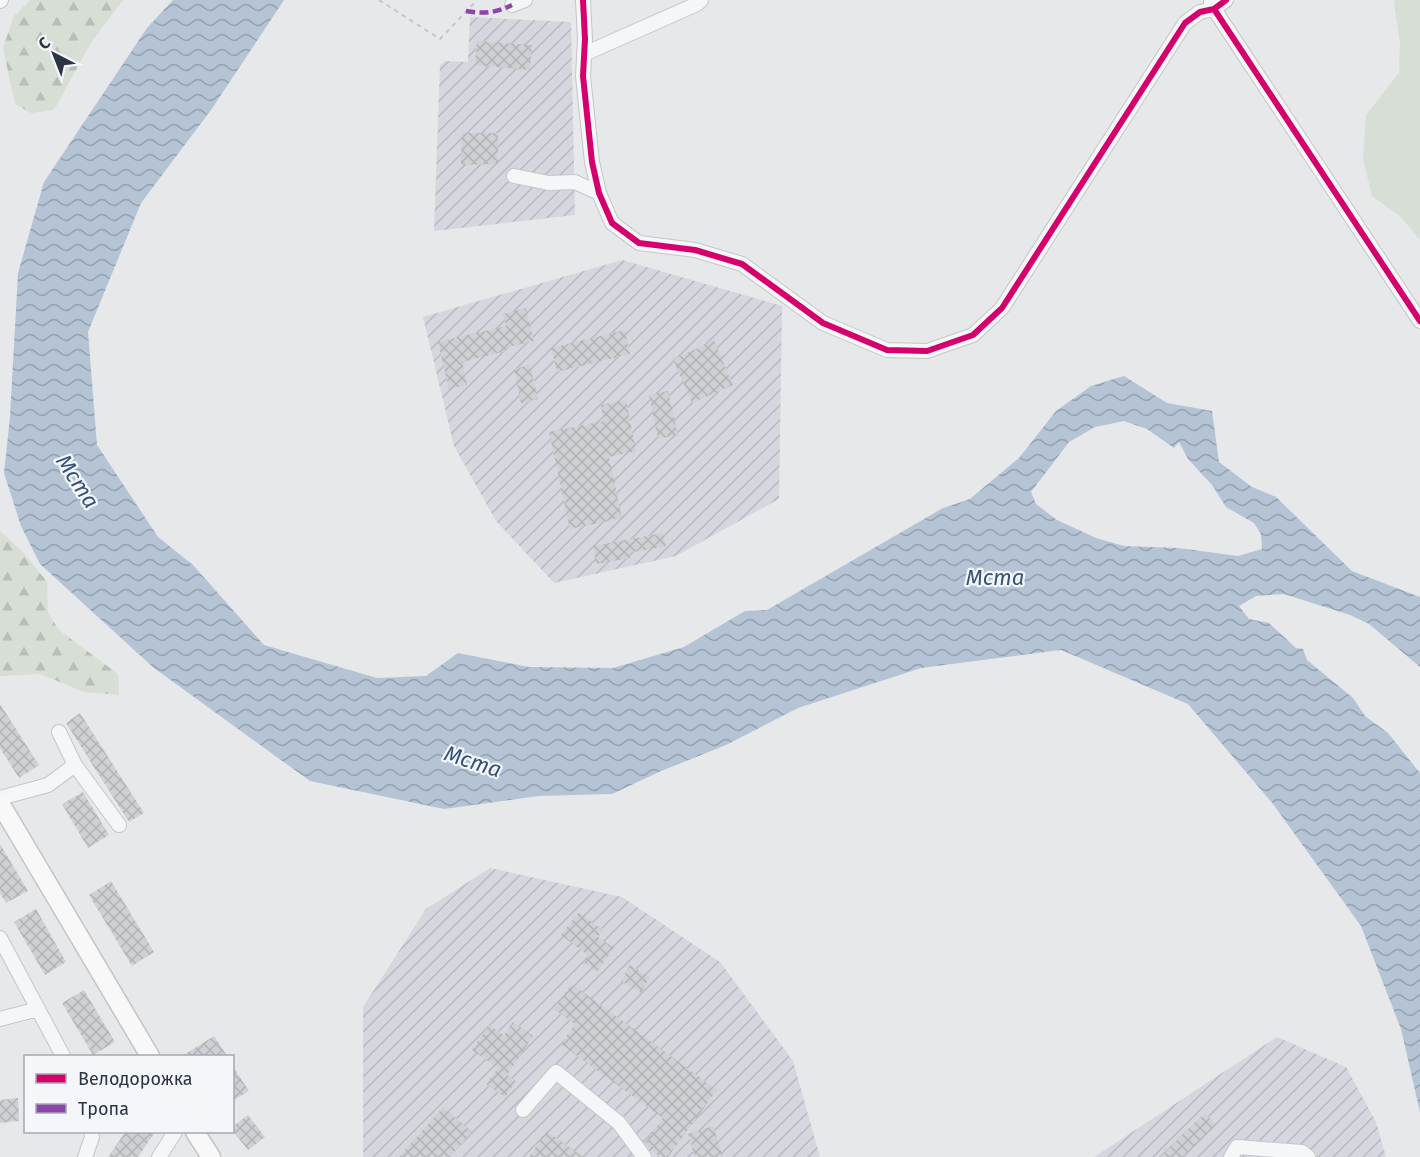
<svg xmlns="http://www.w3.org/2000/svg" width="1420" height="1157" font-family="'Fira Sans',sans-serif">
<defs>
<pattern id="industrial-furrows" width="10" height="10" patternUnits="userSpaceOnUse" patternTransform="scale(1.5)"><rect width="10" height="10" fill="#d4d7dd"/><path d="M-1 1l2-2M0 10L10 0M9 11l2-2" fill="none" stroke="#b6b9bf"/></pattern>
<pattern id="forest-firs" width="22" height="20" patternUnits="userSpaceOnUse" patternTransform="scale(1.5)"><rect width="22" height="20" fill="#d6ded6"/><path d="M5 1l3.5 6h-7zM16 11l3.5 6h-7z" fill="#b8bfb9"/></pattern>
<pattern id="water-waves" width="16" height="10" patternUnits="userSpaceOnUse" patternTransform="scale(1.5)"><rect width="16" height="10" fill="#b4c4d5"/><path d="M0 5q4-4 8 0t8 0" fill="none" stroke="#93a0af"/></pattern>
<pattern id="building-cross-hatch" width="8" height="8" patternUnits="userSpaceOnUse" patternTransform="scale(1.5)"><rect width="8" height="8" fill="#ced0d3"/><path d="M0 0l8 8M0 8l8-8" fill="none" stroke="#b1b3b6"/></pattern>
</defs>
<rect width="100%" height="100%" fill="#e6e8ea"/>
<path fill="url(#industrial-furrows)" d="M 470,17 L 571,22 L 575,215 L 434,231 L 440,65 L 445,61 L 468,62 Z
M 622,260 L 782,306 L 779,499 L 676,556 L 554,583 L 496,521 L 454,446 L 423,317 Z
M 490,868 L 622,897 L 720,962 L 793,1061 L 820,1157 L 363,1157 L 363,1007 L 426,909 Z
M 1277,1037 L 1346,1067 L 1376,1122 L 1386,1157 L 1094,1157 Z"/>
<path fill="#d6ded6" d="M 1395,0 L 1420,0 L 1420,240 L 1400,216 L 1372,196 L 1363,159 L 1366,115 L 1399,73 L 1400,43 L 1394,3 Z"/>
<path fill="url(#forest-firs)" d="M 30,0 L 123,0 L 92,41 L 54,110 L 31,113 L 15,104 L 3,48 L 14,16 Z
M 0,531 L 25,554 L 47,582 L 48,613 L 59,630 L 118,674 L 119,695 L 84,692 L 40,674 L 0,676 Z"/>
<path fill="url(#water-waves)" fill-rule="evenodd" d="M 173,0 L 284,0 L 211,110 L 141,203 L 88,332 L 97,445 L 158,537 L 193,565 L 264,645 L 377,678 L 426,676 L 458,653 L 529,667 L 613,668 L 684,647 L 745,611 L 767,610 L 943,508 L 970,499 L 1019,458 L 1056,411 L 1091,386 L 1124,376 L 1167,403 L 1212,411 L 1219,462 L 1252,487 L 1276,497 L 1352,571 L 1420,597 L 1420,667 L 1369,624 L 1350,615 L 1284,594 L 1256,596 L 1239,606 L 1249,619 L 1269,623 L 1296,648 L 1303,649 L 1307,660 L 1353,698 L 1365,716 L 1388,733 L 1420,773 L 1420,1112 L 1401,1029 L 1361,926 L 1273,804 L 1188,704 L 1061,650 L 921,668 L 798,708 L 726,745 L 659,772 L 612,794 L 539,796 L 444,809 L 310,781 L 154,668 L 40,564 L 21,526 L 4,473 L 10,417 L 18,273 L 44,182 L 147,28 ZM 1124,421 L 1147,429 L 1174,448 L 1179,442 L 1188,459 L 1212,485 L 1226,507 L 1254,523 L 1261,534 L 1262,549 L 1238,556 L 1178,548 L 1124,546 L 1096,538 L 1057,520 L 1036,504 L 1031,492 L 1069,442 L 1095,427 Z"/>
<path fill="url(#building-cross-hatch)" d="M 477,41 L 532,45 L 530,70 L 475,65 Z
M 462,133 L 498,133 L 498,164 L 461,165 Z
M 526,308 L 534,341 L 505,348 L 506,351 L 462,362 L 467,385 L 449,389 L 438,342 L 506,326 L 503,314 Z
M 625,330 L 630,354 L 557,372 L 551,348 Z
M 714,341 L 733,385 L 692,403 L 673,359 Z
M 530,365 L 538,399 L 521,403 L 514,369 Z
M 668,391 L 678,435 L 658,439 L 649,395 Z
M 626,400 L 636,451 L 609,457 L 622,518 L 570,529 L 549,432 L 604,421 L 601,405 Z
M 663,533 L 666,546 L 629,553 L 630,558 L 596,564 L 593,546 Z
M 0,704 L 39,765 L 19,778 L 0,748 Z
M 80,713 L 144,813 L 129,822 L 66,723 Z
M 83,792 L 109,835 L 88,848 L 62,804 Z
M 0,844 L 28,891 L 6,903 L 0,893 Z
M 111,881 L 154,952 L 132,966 L 89,895 Z
M 36,909 L 66,962 L 45,975 L 14,922 Z
M 579,912 L 603,930 L 598,937 L 614,948 L 597,972 L 584,963 L 589,956 L 561,935 Z
M 630,965 L 650,977 L 641,993 L 621,981 Z
M 572,984 L 717,1090 L 668,1157 L 660,1157 L 650,1149 L 645,1143 L 663,1118 L 561,1044 L 575,1024 L 554,1009 Z
M 84,990 L 115,1042 L 93,1055 L 62,1003 Z
M 513,1022 L 533,1036 L 507,1075 L 516,1081 L 505,1097 L 486,1084 L 498,1068 L 472,1050 L 489,1025 L 504,1035 Z
M 214,1036 L 227,1056 L 182,1056 Z
M 232,1065 L 249,1091 L 232,1101 Z
M 18,1098 L 19,1121 L 0,1123 L 0,1100 Z
M 443,1107 L 472,1132 L 450,1157 L 399,1157 Z
M 1205,1113 L 1216,1125 L 1182,1157 L 1159,1157 Z
M 248,1115 L 265,1137 L 248,1150 L 232,1130 L 232,1127 Z
M 713,1126 L 723,1157 L 695,1157 L 688,1134 Z
M 126,1131 L 156,1131 L 138,1157 L 108,1157 Z
M 547,1131 L 583,1157 L 529,1157 Z"/>
<g fill="none" stroke-linecap="round" stroke-linejoin="round">
<g stroke="#c4c6c8" stroke-width="16">
<path id="minor" d="M 583,0 L 585,39 L 583,76 L 592,162 L 599,193 L 612,223 L 639,243 L 695,250 L 742,264 L 823,323 L 887,350 L 927,351 L 973,335 L 1002,308 L 1185,23 L 1200,12 L 1214,9 L 1226,0
M 0,1 L 1,0
M 1211,1 L 1214,9 L 1420,321
M 512,5 L 525,0
M 584,54 L 697,4 L 701,0
M 514,176 L 549,183 L 575,182 L 599,193
M 75,765 L 119,825
M 0,798 L 48,785 L 75,765 L 59,732
M 0,938 L 63,1056
M 0,1019 L 38,1009
M 523,1110 L 556,1072 L 619,1123 L 644,1157
M 85,1157 L 92,1137 L 91,1132
M 159,1157 L 175,1132
M 1231,1157 L 1237,1147 L 1302,1152 L 1308,1157"/>
</g>
<g stroke="#c2c5c8" stroke-width="21">
<path id="major" d="M 0,803 L 150,1056
M 195,1132 L 211,1157"/>
</g>
<path stroke="#c5c6ca" stroke-width="2" stroke-dasharray="4.5 4.5" stroke-linecap="butt" d="M 379,0 L 440,39 L 477,0"/>
<use href="#minor" stroke="#f5f6f7" stroke-width="14"/>
<use href="#major" stroke="#f8f8f8" stroke-width="18"/>
<path stroke="#8e44ad" stroke-width="4.5" stroke-dasharray="9 4.5" stroke-linecap="butt" d="M 466,11 C 484,14 495,13 512,5"/>
<g stroke="#f4f6f9" stroke-width="10">
<path id="cycleway" d="M 583,0 L 585,39 L 583,76 L 592,162 L 599,193 L 612,223 L 639,243 L 695,250 L 742,264 L 823,323 L 887,350 L 927,351 L 973,335 L 1002,308 L 1185,23 L 1200,12 L 1214,9 L 1226,0
M 1214,9 L 1420,321"/>
</g>
<use href="#cycleway" stroke="#d6006c" stroke-width="6"/>
</g>
<g text-anchor="middle" stroke-width="4.5" stroke-linejoin="round" paint-order="stroke">
<g font-size="22" font-style="italic" fill="#34527a" stroke="#f4f6f9">
<text transform="translate(78 481) rotate(57)" y="8">Мста</text>
<text x="995" y="585">Мста</text>
<text transform="translate(473 761) rotate(18)" y="8">Мста</text>
</g>
</g>
<rect x="24" y="1055" width="210" height="78" fill="#f4f6f9" stroke="#a4a8b1" stroke-width="1.5"/>
<rect x="36" y="1074" width="30" height="9" fill="#d6006c" stroke="#a4a8b1" stroke-width="1.5"/>
<text x="78" y="1085" font-size="18" fill="#2b3445">Велодорожка</text>
<rect x="36" y="1104" width="30" height="9" fill="#8e44ad" stroke="#a4a8b1" stroke-width="1.5"/>
<text x="78" y="1115" font-size="18" fill="#2b3445">Тропа</text>
<g transform="translate(54 54) rotate(318)" stroke="#f4f6f9" stroke-width="4.5" paint-order="stroke">
<path d="M0-4.5L10 22L0 15L-10 22Z" fill="#2b3445"/>
<text y="-9" font-size="16" font-weight="bold" text-anchor="middle" fill="#2b3445">С</text>
</g>
</svg>
